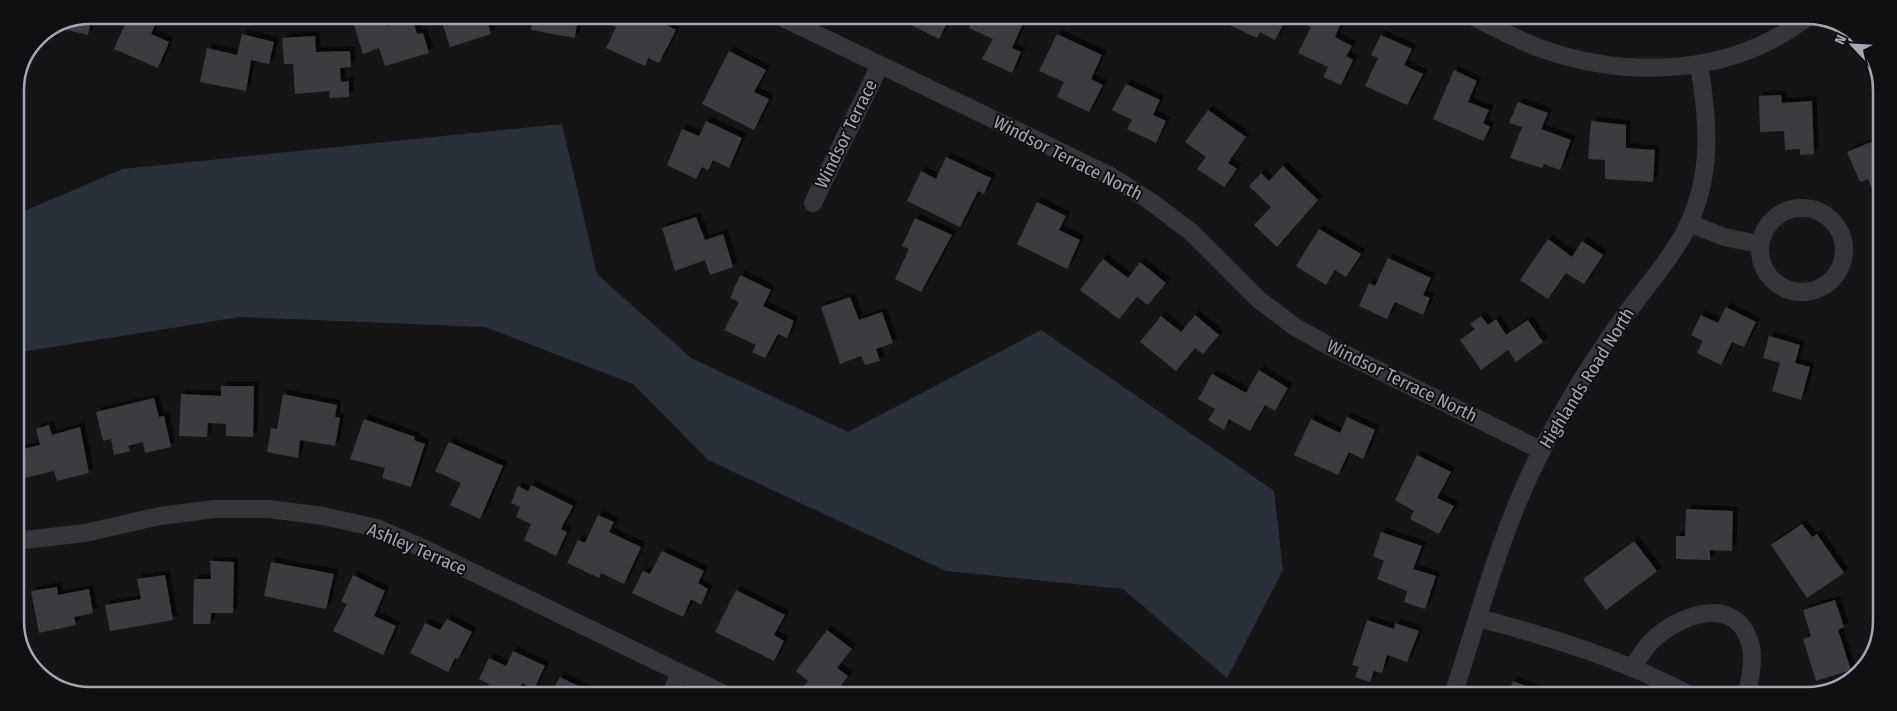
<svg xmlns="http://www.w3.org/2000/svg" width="1897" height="711" font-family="'Fira Sans Condensed',sans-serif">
<defs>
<filter id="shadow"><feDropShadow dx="4.5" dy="-4.5" stdDeviation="0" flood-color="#0009"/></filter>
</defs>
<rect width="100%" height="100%" fill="#151416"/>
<path fill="#2a303b" d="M 562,124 L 597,274 L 691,358 L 848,432 L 1041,330 L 1274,491 L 1283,570 L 1227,678 L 1123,589 L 946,571 L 708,460 L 633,384 L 485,327 L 240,317 L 15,353 L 15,215 L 123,169 Z"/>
<path fill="#3c3b41" filter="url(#shadow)" d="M 90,15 L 117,15 L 115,25 L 91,20 L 88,35 L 59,28 Z
M 129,15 L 160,15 L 151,34 L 169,42 L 158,68 L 114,49 Z
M 385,16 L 387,26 L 413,19 L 417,34 L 423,33 L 429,53 L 385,66 L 379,48 L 363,54 L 354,25 Z
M 440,16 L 486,16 L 491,34 L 450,47 Z
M 533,16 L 578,16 L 575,38 L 531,30 Z
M 612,16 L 649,16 L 676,30 L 659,63 L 648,58 L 645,66 L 606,48 L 616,27 L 608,23 Z
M 895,17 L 950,17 L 939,39 Z
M 974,17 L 1015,17 L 1024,21 L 1012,48 L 1021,52 L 1012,73 L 982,59 L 993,39 L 969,28 Z
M 1235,18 L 1287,18 L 1275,40 L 1260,32 L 1257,38 L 1231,26 Z
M 1305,18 L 1343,18 L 1335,37 L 1352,46 L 1346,56 L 1353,60 L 1341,85 L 1323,77 L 1328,67 L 1298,53 L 1311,27 L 1302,23 Z
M 242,34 L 274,42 L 269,64 L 251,60 L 246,91 L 200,82 L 207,48 L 237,55 Z
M 1057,34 L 1102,55 L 1091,79 L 1103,85 L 1089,112 L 1057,97 L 1064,82 L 1039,71 Z
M 1381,35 L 1412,49 L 1404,65 L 1423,74 L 1407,105 L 1365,86 L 1378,58 L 1371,55 Z
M 315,36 L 316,52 L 350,51 L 351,67 L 340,68 L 341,82 L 349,81 L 349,97 L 329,98 L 330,91 L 295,94 L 293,64 L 284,64 L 282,38 Z
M 729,51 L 766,70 L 754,92 L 769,99 L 754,130 L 702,104 Z
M 1454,70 L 1477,81 L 1468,102 L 1489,110 L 1483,123 L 1490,127 L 1483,141 L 1433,119 Z
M 1126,84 L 1160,100 L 1153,115 L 1166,121 L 1156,143 L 1127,129 L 1132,120 L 1112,110 Z
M 1781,95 L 1782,103 L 1812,101 L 1814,154 L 1800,155 L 1800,149 L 1785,150 L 1784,131 L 1760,132 L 1759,96 Z
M 1518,102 L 1548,113 L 1541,129 L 1571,140 L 1560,170 L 1544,164 L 1542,168 L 1510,158 L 1522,127 L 1509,123 Z
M 1208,110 L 1246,137 L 1228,163 L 1237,169 L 1224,187 L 1197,169 L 1206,157 L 1185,142 Z
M 706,121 L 742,138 L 729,168 L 713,160 L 708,170 L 702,167 L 696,179 L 667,165 L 682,129 L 699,136 Z
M 1591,121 L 1626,125 L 1626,148 L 1655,150 L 1653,182 L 1605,179 L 1605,160 L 1588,159 Z
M 1871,142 L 1878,158 L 1881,157 L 1881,209 L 1868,179 L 1860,182 L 1847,152 Z
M 946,157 L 991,178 L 984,194 L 978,191 L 960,227 L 907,201 L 921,171 L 936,179 Z
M 1283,166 L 1318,200 L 1277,247 L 1254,225 L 1271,207 L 1249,186 L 1261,173 L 1269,181 Z
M 1037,202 L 1066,216 L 1059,230 L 1080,240 L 1067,269 L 1017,244 Z
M 696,217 L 705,240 L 723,234 L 733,267 L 710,275 L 705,260 L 675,271 L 662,228 Z
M 915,218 L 952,235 L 921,292 L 895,279 L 909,249 L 902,246 Z
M 1319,229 L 1361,254 L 1346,277 L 1335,270 L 1326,285 L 1296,266 Z
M 1548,239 L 1572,257 L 1582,241 L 1603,255 L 1584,284 L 1566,273 L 1548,299 L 1520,280 Z
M 1388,258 L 1431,278 L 1423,295 L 1430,298 L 1423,315 L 1395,302 L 1387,319 L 1359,306 L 1369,283 L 1375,286 Z
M 1103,259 L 1128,278 L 1140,262 L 1166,283 L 1148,305 L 1137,297 L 1119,319 L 1080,290 Z
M 740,275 L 771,290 L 763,306 L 794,321 L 787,338 L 778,334 L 765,358 L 752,352 L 756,345 L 724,330 L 739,302 L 730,298 Z
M 850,297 L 859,320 L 882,312 L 893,343 L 876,349 L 880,361 L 865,365 L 861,356 L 840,364 L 821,307 Z
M 1726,307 L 1756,322 L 1744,347 L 1732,342 L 1721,365 L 1697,353 L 1703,341 L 1691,335 L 1701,315 L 1718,323 Z
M 1195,315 L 1219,335 L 1203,354 L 1195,348 L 1176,371 L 1140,342 L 1161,316 L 1181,332 Z
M 1481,316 L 1488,325 L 1496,319 L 1506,335 L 1528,320 L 1543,342 L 1516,362 L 1508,350 L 1481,370 L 1460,340 L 1475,329 L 1470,324 Z
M 1769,336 L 1800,345 L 1795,363 L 1810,367 L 1801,400 L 1772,391 L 1780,363 L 1763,358 Z
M 1259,370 L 1288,388 L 1275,411 L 1265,405 L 1250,431 L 1229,419 L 1224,430 L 1208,420 L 1215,409 L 1198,399 L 1212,374 L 1246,393 Z
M 221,386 L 254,386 L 253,437 L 226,436 L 226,424 L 208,423 L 207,437 L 179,436 L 181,394 L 221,396 Z
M 283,394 L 337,405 L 335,417 L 340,418 L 335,446 L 300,440 L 298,458 L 267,452 L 271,428 L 277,429 Z
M 154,398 L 159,417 L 164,416 L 171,447 L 145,453 L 143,442 L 128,446 L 130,451 L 114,455 L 111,439 L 103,441 L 96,412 Z
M 1347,417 L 1375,430 L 1363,459 L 1349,452 L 1338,475 L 1294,455 L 1311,419 L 1340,433 Z
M 364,419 L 415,437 L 414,440 L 425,444 L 411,487 L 382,478 L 385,468 L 350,459 Z
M 49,425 L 52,435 L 80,427 L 89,473 L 57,481 L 54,471 L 25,478 L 18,450 L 40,445 L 36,429 Z
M 449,442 L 503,466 L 480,519 L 450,505 L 461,483 L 435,471 Z
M 1417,455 L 1451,472 L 1437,498 L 1454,506 L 1439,534 L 1410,519 L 1414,511 L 1395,500 Z
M 531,485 L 573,506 L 561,529 L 567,532 L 556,556 L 524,540 L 531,524 L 516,517 L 520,507 L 511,503 L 518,486 L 528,491 Z
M 1686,509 L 1733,511 L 1732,551 L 1710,550 L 1710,560 L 1676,559 L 1676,536 L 1685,536 Z
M 598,515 L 614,522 L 609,532 L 641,547 L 624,584 L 601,573 L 599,578 L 567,563 L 578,540 L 585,543 Z
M 1802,524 L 1812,537 L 1817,534 L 1844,573 L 1807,598 L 1771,545 Z
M 1381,532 L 1422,546 L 1413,569 L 1436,576 L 1425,609 L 1404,602 L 1407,591 L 1377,579 L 1384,561 L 1373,556 Z
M 1634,541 L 1657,571 L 1606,610 L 1583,579 Z
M 662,551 L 704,571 L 698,583 L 708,589 L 701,605 L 691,599 L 683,617 L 632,593 L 643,571 L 650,574 Z
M 210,561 L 234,562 L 233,613 L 211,613 L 210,624 L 193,624 L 194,579 L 211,579 Z
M 271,562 L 334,574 L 326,609 L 264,596 Z
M 165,575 L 173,620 L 110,631 L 105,605 L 141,599 L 137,579 Z
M 353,575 L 385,591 L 374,616 L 396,626 L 383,655 L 333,631 L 347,604 L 341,602 Z
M 57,587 L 58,595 L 89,589 L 93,613 L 74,617 L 76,625 L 39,633 L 31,591 Z
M 736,590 L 785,615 L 774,635 L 784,641 L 774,661 L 715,632 Z
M 1835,600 L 1844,627 L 1838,630 L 1851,670 L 1816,681 L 1803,639 L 1811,636 L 1803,610 Z
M 447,619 L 472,632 L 458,659 L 455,658 L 448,672 L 410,653 L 425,623 L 440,630 Z
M 1367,620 L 1394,629 L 1395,623 L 1419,631 L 1407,662 L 1387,655 L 1382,673 L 1374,671 L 1370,682 L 1355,677 L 1359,667 L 1352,665 Z
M 827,630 L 852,649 L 837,668 L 848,676 L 835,694 L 811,694 L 803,687 L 808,681 L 796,671 Z
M 513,651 L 545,666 L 534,689 L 522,683 L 518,693 L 485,693 L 489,684 L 479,679 L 489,658 L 506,666 Z
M 560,677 L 587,690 L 586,693 L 551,693 Z
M 1513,681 L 1544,693 L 1543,695 L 1507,695 Z"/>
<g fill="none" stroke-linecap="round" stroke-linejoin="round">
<path stroke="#35353c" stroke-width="18" d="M 781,17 L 1109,175 L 1150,201 L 1191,232 L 1258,299 L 1295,327 L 1335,349 L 1541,450
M 1476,18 C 1498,29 1521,42 1545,50 C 1631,79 1730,75 1805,19
M 813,203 L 880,65
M1760 250a42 42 0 1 1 84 0a42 42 0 1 1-84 0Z
M 1689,223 L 1724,237 L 1759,244
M 15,541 L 85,533 L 160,516 L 215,509 L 269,509 L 323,516 L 377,528 L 427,550 L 722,693
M 1478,618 C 1552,637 1624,660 1692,696
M 1633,667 C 1640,656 1646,645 1656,637 C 1685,612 1739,595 1751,647 C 1754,662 1750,681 1746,696
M 671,693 L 680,674
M 1453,695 C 1480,613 1502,526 1542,450 C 1565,406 1592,361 1621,321 C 1640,294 1662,270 1679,242 C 1713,186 1710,127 1699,66"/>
</g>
<g text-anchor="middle" stroke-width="4" stroke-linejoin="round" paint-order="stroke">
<g font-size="18" fill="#a5a7b7" stroke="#100f11">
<text transform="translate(846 134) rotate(-64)" y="6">Windsor Terrace</text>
<text transform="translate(1068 158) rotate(27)" y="6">Windsor Terrace North</text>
<text transform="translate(1587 378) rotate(-58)" y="6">Highlands Road North</text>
<text transform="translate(1402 381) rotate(26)" y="6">Windsor Terrace North</text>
<text transform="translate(417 549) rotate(23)" y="6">Ashley Terrace</text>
</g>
</g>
<path d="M0 0H1897V711H0ZM90 24H1807A66 66 0 0 1 1873 90V621A66 66 0 0 1 1807 687H90A66 66 0 0 1 24 621V90A66 66 0 0 1 90 24Z" fill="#100f11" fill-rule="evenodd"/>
<path fill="none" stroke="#a5a7b7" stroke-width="2.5" d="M90 24H1807A66 66 0 0 1 1873 90V621A66 66 0 0 1 1807 687H90A66 66 0 0 1 24 621V90A66 66 0 0 1 90 24Z"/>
<g transform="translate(1852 45) rotate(295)" stroke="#100f11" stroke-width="4" paint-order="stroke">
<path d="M0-4L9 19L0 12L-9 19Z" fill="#a5a7b7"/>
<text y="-8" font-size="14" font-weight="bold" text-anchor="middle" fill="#a5a7b7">N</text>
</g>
</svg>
